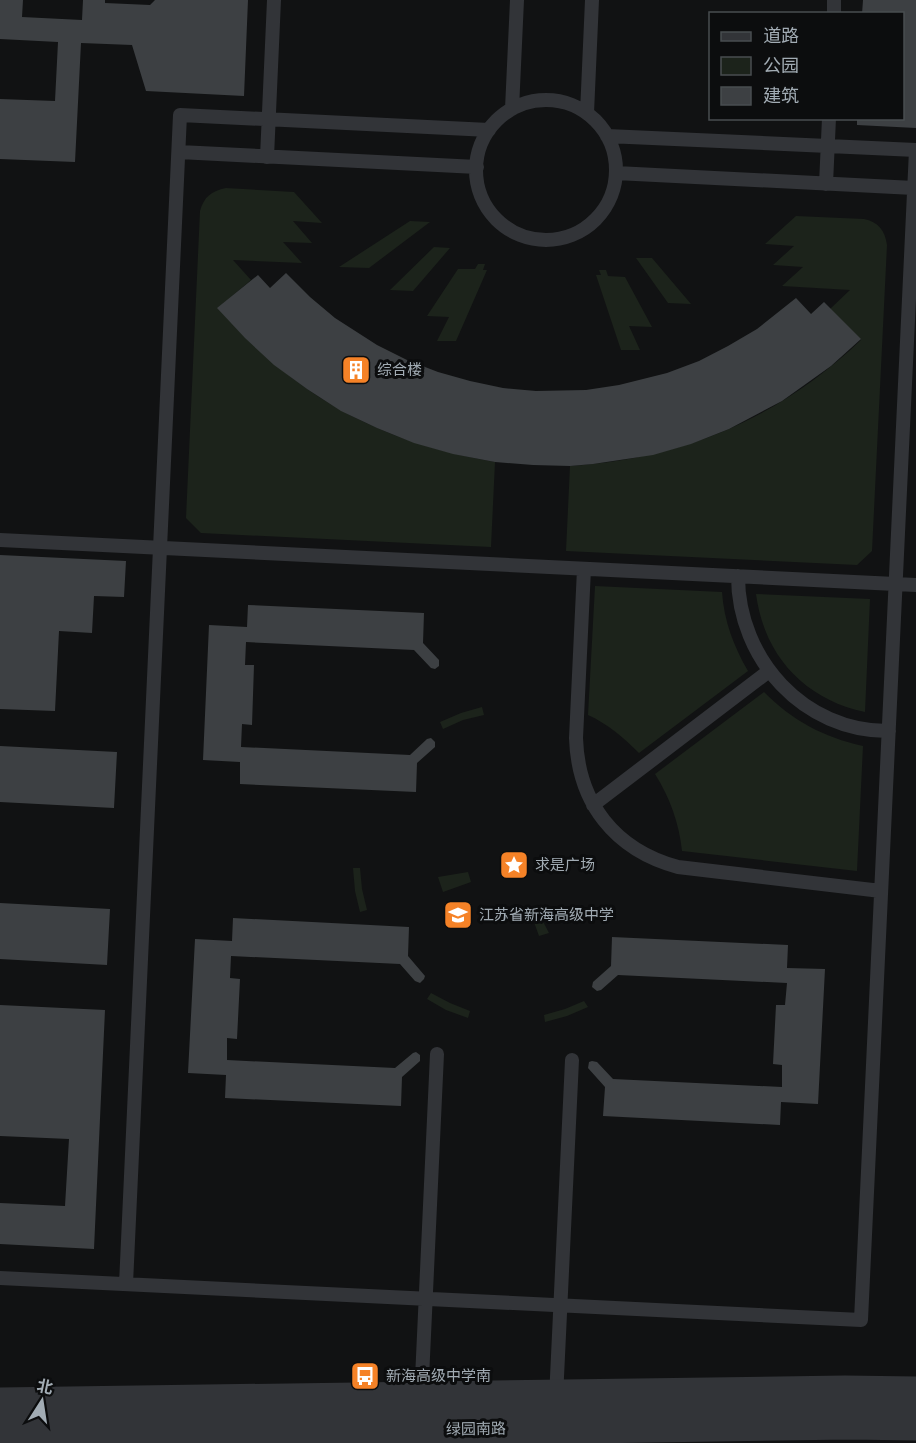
<svg xmlns="http://www.w3.org/2000/svg" width="916" height="1443" font-family="'Roboto Condensed','Noto Sans SC',sans-serif">
<rect width="100%" height="100%" fill="#111213"/>
<path fill="#1c231b" d="M 226,188 L 294,192 L 322,223 L 293,221 L 312,243 L 283,242 L 302,263 L 233,260 L 251,280 L 218,308 C 296,397 379,442 495,462 L 491,547 L 201,533 L 186,518 L 200,211 C 204,197 211,191 226,188 Z
M 796,216 L 864,219 C 878,222 885,230 887,245 L 872,551 L 857,565 L 566,551 L 570,466 C 684,458 778,419 861,340 L 830,309 L 850,290 L 782,286 L 803,267 L 773,265 L 794,246 L 765,244 Z
M 410,221 L 430,222 L 369,268 L 339,267 Z
M 434,247 L 450,248 L 413,291 L 390,290 Z
M 636,258 L 652,258 L 691,304 L 668,303 Z
M 478,264 L 485,264 L 483,270 L 487,270 L 456,341 L 437,341 L 449,317 L 427,316 L 458,269 L 475,269 Z
M 599,270 L 606,270 L 608,276 L 625,277 L 652,327 L 629,326 L 640,350 L 621,350 L 596,275 L 601,275 Z
M 595,586 L 722,592 C 724,621 734,647 748,671 L 639,753 C 624,738 608,724 588,715 Z
M 756,594 L 870,599 L 865,712 C 804,699 764,655 756,594 Z
M 764,692 C 793,721 823,737 863,746 L 857,871 L 682,851 C 679,823 670,798 655,774 Z
M 482,707 L 484,715 L 463,720 L 443,729 L 440,722 L 461,713 Z
M 353,868 L 360,868 L 362,889 L 367,910 L 360,912 L 355,891 Z
M 468,872 L 471,882 L 443,892 L 438,877 Z
M 535,906 L 549,933 L 539,936 L 529,908 Z
M 431,993 L 450,1003 L 470,1011 L 468,1018 L 446,1010 L 427,999 Z
M 584,1001 L 588,1007 L 567,1016 L 545,1022 L 544,1015 L 565,1009 Z"/>
<path fill="#3d4043" d="M 0,0 L 23,0 L 22,17 L 82,20 L 83,0 L 105,0 L 105,3 L 150,5 L 155,0 L 248,0 L 244,96 L 146,91 L 132,45 L 81,43 L 75,162 L 0,159 L 0,99 L 55,101 L 58,42 L 0,39 Z
M 863,0 L 916,0 L 916,128 L 857,125 L 857,118 L 902,118 L 902,14 L 862,14 Z
M 286,273 L 310,297 L 335,318 L 377,345 L 407,360 L 438,372 L 470,381 L 503,388 L 536,391 L 586,390 L 619,385 L 667,373 L 699,361 L 728,346 L 757,329 L 796,298 L 811,314 L 824,302 L 861,339 L 831,366 L 782,401 L 729,429 L 691,444 L 653,455 L 593,464 L 570,466 L 533,465 L 495,462 L 453,454 L 414,443 L 377,428 L 341,411 L 307,389 L 274,365 L 245,338 L 217,308 L 258,275 L 270,288 Z
M 0,555 L 126,561 L 124,597 L 94,596 L 92,633 L 59,631 L 55,711 L 0,709 Z
M 248,605 L 424,613 L 423,643 L 439,660 L 439,666 L 435,669 L 431,668 L 414,650 L 246,642 L 245,665 L 254,665 L 252,725 L 242,724 L 241,747 L 410,755 L 427,739 L 431,738 L 435,742 L 435,747 L 417,763 L 416,792 L 240,784 L 240,762 L 203,760 L 209,625 L 247,627 Z
M 0,746 L 117,752 L 114,808 L 0,802 Z
M 0,903 L 110,909 L 107,965 L 0,959 Z
M 233,918 L 409,927 L 408,956 L 425,976 L 424,979 L 420,983 L 415,981 L 400,964 L 231,956 L 230,978 L 240,979 L 237,1039 L 227,1038 L 227,1060 L 395,1068 L 413,1053 L 416,1052 L 420,1055 L 420,1061 L 402,1077 L 401,1106 L 225,1098 L 226,1075 L 188,1073 L 195,939 L 232,941 Z
M 612,937 L 788,945 L 787,968 L 825,969 L 818,1104 L 781,1102 L 780,1125 L 603,1116 L 605,1087 L 588,1068 L 589,1062 L 592,1061 L 597,1062 L 613,1079 L 782,1087 L 782,1065 L 773,1064 L 776,1005 L 785,1005 L 787,983 L 618,975 L 601,990 L 597,991 L 592,987 L 593,982 L 611,966 Z
M 0,1005 L 105,1010 L 94,1249 L 0,1244 L 0,1203 L 65,1206 L 69,1139 L 0,1136 Z"/>
<g fill="none" stroke-linecap="round" stroke-linejoin="round">
<path stroke="#323438" stroke-width="14" d="M 834,14 L 834,0
M476 170a70 70 0 1 1 140 0a70 70 0 1 1-140 0Z
M 512,109 L 517,0
M 587,113 L 592,0
M 179,152 L 477,167
M 267,157 L 274,0
M 616,173 L 914,188
M 826,184 L 829,118
M 0,540 L 916,585
M 584,569 L 576,738 C 578,803 615,850 678,867 L 881,891
M 738,576 C 738,659 804,732 889,731
M 593,805 L 769,671
M 0,1278 L 861,1320 L 916,150 L 607,136
M 126,1284 L 180,115 L 489,130
M 556,1398 L 572,1060
M 421,1400 L 437,1054"/>
<path stroke="#323438" stroke-width="33" d="M 0,1404 L 845,1392 L 916,1393
M 0,1436 L 850,1423 L 916,1424"/>
</g>
<defs>
<g id="building-square" transform="scale(1.5)"><rect x="-9" y="-9" width="18" height="18" rx="4" fill="#f58227" stroke="#0c0d0e"/><path d="M-4-6H4V6H1V3H-1V6H-4ZM-2.5-4.3h1.7v1.8h-1.7ZM.8-4.3h1.7v1.8H.8ZM-2.5-1h1.7V.8h-1.7ZM.8-1h1.7V.8H.8Z" fill="#fff"/></g>
<g id="sight-square" transform="scale(1.5)"><rect x="-9" y="-9" width="18" height="18" rx="4" fill="#f58227" stroke="#0c0d0e"/><path d="M0-6L1.8-2.2L6-1.7L2.9 1.2L3.7 5.4L0 3.3L-3.7 5.4L-2.9 1.2L-6-1.7L-1.8-2.2Z" fill="#fff"/></g>
<g id="school-square" transform="scale(1.5)"><rect x="-9" y="-9" width="18" height="18" rx="4" fill="#f58227" stroke="#0c0d0e"/><path d="M0-5L7-2L0 1L-7-2ZM-4 1L0 2.5L4 1V4Q0 6-4 4Z" fill="#fff"/></g>
<g id="bus-square" transform="scale(1.5)"><rect x="-9" y="-9" width="18" height="18" rx="4" fill="#f58227" stroke="#0c0d0e"/><path d="M-5-6H5V4H4V6H2V4H-2V6H-4V4H-5ZM-3.5-4V0h7V-4ZM-3.5 1.2v1.5H-2V1.2ZM2 1.2v1.5H3.5V1.2Z" fill="#fff"/></g>
</defs>
<g fill-rule="evenodd">
<use href="#building-square" x="356" y="370"/>
<use href="#sight-square" x="514" y="865"/>
<use href="#school-square" x="458" y="915"/>
<use href="#bus-square" x="365" y="1376"/>
</g>
<g text-anchor="middle" stroke-width="6" stroke-linejoin="round" paint-order="stroke">
<g font-size="15" fill="#a2acb4" stroke="#0c0d0e" text-anchor="start">
<text x="377" y="375">综合楼</text>
<text x="535" y="870">求是广场</text>
<text x="479" y="920">江苏省新海高级中学</text>
<text x="386" y="1381">新海高级中学南</text>
</g>
<g font-size="15" fill="#a2acb4" stroke="#0c0d0e">
<text transform="translate(476 1429) rotate(-1)" y="5">绿园南路</text>
</g>
</g>
<rect x="709" y="12" width="195" height="108" fill="#0c0d0e" stroke="#484d50" stroke-width="1.5"/>
<rect x="721" y="32" width="30" height="9" fill="#323438" stroke="#484d50" stroke-width="1.5"/>
<text x="763" y="42" font-size="18" fill="#a2acb4">道路</text>
<rect x="721" y="57" width="30" height="18" fill="#1c231b" stroke="#484d50" stroke-width="1.5"/>
<text x="763" y="72" font-size="18" fill="#a2acb4">公园</text>
<rect x="721" y="87" width="30" height="18" fill="#3d4043" stroke="#484d50" stroke-width="1.5"/>
<text x="763" y="102" font-size="18" fill="#a2acb4">建筑</text>
<g transform="translate(42 1401) rotate(12)" stroke="#0c0d0e" stroke-width="4.5" paint-order="stroke">
<path d="M0-4.5L10 22L0 15L-10 22Z" fill="#a2acb4"/>
<text y="-9" font-size="16" font-weight="bold" text-anchor="middle" fill="#a2acb4">北</text>
</g>
</svg>
